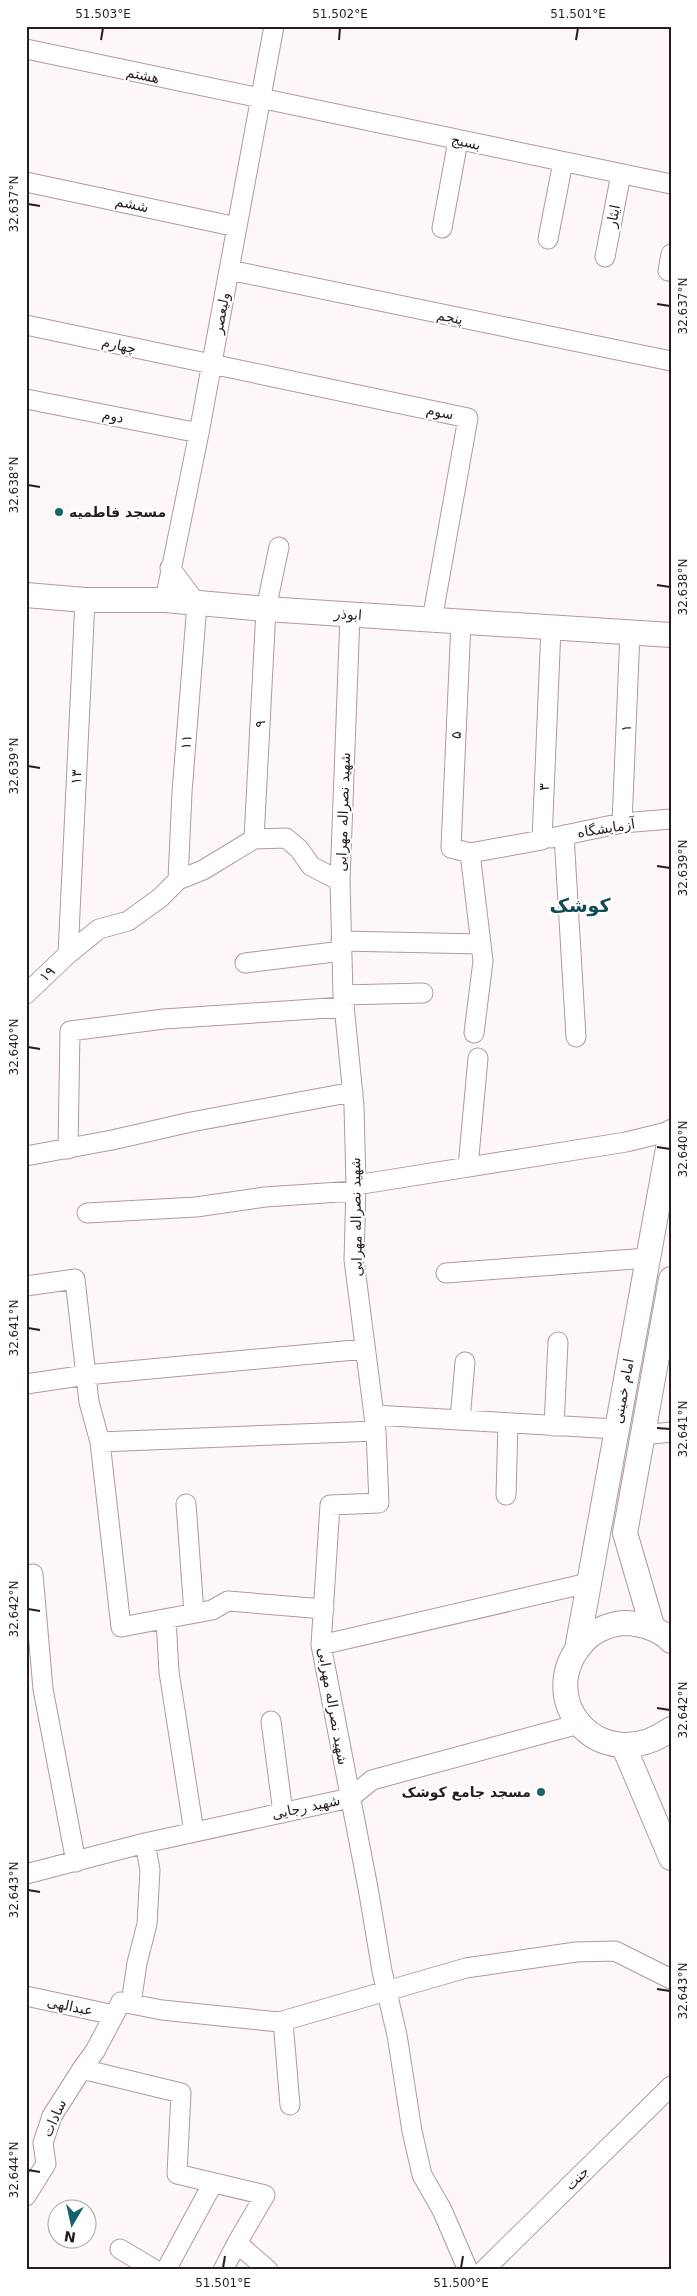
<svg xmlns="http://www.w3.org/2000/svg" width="697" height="2296" font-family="'DejaVu Sans',Vazirmatn,sans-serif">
<rect width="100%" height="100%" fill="#fdf7fa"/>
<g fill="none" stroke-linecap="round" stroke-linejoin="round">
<g stroke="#b198a2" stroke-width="21">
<path id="minor" d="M 26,49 L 671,184
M 26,182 L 237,227
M 442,228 L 458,141
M 548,239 L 563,162
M 605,257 L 621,174
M 229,270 L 671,361
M 668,271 L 671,254
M 26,325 L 468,418 L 432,620
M 26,399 L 199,433
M 170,568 L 197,604 L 182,792 L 178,880
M 165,600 L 199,433 L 274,26
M 350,615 L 340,881 L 343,995 L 354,1106 L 356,1185 L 354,1260 L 376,1431 L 379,1503 L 330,1505 L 321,1645 L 368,1888 L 382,1971 L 397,2035 L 412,2131 L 422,2175 L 442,2210 L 468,2270
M 461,622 L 451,848 L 470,853
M 622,823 L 630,633
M 564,835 L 576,1037
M 551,838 L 622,823 L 671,819
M 254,839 L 266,609 L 279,547
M 341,941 L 481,944
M 68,954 L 85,600
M 245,963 L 342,951
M 26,994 L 68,954 L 99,929 L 128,921 L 160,898 L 178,880 L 203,870 L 254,839 L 286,838 L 299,849 L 311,866 L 340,881
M 343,995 L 423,993
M 474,1033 L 483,961 L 470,853 L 542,840 L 551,628
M 68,1149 L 70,1031 L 164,1019 L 344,1007
M 26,1156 L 112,1140 L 191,1122 L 353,1092
M 468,1167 L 478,1058
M 356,1185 L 626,1142 L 671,1131
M 87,1213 L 196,1207 L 265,1197 L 355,1191
M 446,1273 L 648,1258
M 26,1286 L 75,1279 L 89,1402 L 100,1442 L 121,1627 L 212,1610 L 228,1601 L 324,1609
M 26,1384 L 86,1375 L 365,1349
M 374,1415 L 616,1429
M 460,1420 L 465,1362
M 554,1426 L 558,1342
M 642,1435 L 671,1432
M 100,1442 L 376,1431
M 506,1495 L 508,1423
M 186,1504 L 194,1613
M 33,1574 L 43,1689 L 76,1862
M 166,1619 L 169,1672 L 194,1832
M 321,1645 L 588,1583
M 271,1721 L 283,1813
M 26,1874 L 145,1843 L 350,1798 L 372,1780 L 579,1724
M 26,1996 L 114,2015
M 131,2004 L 137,1963 L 147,1924 L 150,1870 L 145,1843
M 283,2021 L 290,2105
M 89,2071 L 82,2069 L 95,2051 L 121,2002 L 162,2010 L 279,2022 L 466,1968 L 576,1952 L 615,1951 L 671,1979
M 26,2196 L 46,2164 L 43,2143 L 52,2116 L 82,2069 L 181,2093 L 177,2174 L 265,2195 L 237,2243 L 268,2270
M 120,2249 L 155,2270
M 166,2270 L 213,2183
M 223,2270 L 237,2243
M 484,2270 L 671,2086"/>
</g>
<g stroke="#b198a2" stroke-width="26">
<path id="major" d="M 26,595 L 85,600 L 165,600 L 266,609 L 671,635
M 653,1629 L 625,1533 L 671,1279
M 671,1641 C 660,1629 642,1624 626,1623 C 612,1623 595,1630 585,1640 C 530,1698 600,1780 671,1729
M 577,1649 L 671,1132
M 624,1747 L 671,1858"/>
</g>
<use href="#minor" stroke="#fff" stroke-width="19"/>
<use href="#major" stroke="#fff" stroke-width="24"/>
</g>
<path fill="none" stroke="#271d21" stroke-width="2" d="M 101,40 L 103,28M 339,40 L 340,28M 576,40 L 578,28M 28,204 L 40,206M 657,304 L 670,306M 28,485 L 40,487M 657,585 L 670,587M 28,766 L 40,768M 657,866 L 670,868M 28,1047 L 40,1049M 657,1147 L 670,1149M 28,1328 L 40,1330M 657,1428 L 670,1429M 28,1609 L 40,1611M 657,1708 L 670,1710M 28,1890 L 40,1892M 657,1989 L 670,1991M 28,2170 L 40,2172M 223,2268 L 225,2256M 461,2268 L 463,2256"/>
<g fill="#16626d" stroke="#fff" stroke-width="2">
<circle cx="59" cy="512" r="5"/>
<circle cx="541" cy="1792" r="5"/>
</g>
<g text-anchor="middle" stroke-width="4" stroke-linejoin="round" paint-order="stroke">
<g font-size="14" fill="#271d21" stroke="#fff">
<text transform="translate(143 75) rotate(12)" y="5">هشتم</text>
<text transform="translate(466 142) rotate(12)" y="5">بسیج</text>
<text transform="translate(132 204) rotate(12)" y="5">ششم</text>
<text transform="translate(613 216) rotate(-79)" y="5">ایثار</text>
<text transform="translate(221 313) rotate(-79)" y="5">ولیعصر</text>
<text transform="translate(450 317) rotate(12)" y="5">پنجم</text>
<text transform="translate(119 345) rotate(12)" y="5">چهارم</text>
<text transform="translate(440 412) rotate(11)" y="5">سوم</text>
<text transform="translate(113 416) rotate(11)" y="5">دوم</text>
<text transform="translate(348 614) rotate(4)" y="5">ابوذر</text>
<text transform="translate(260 724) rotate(-87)" y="5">۹</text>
<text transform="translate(626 728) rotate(-88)" y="5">۱</text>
<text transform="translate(456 735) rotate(-88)" y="5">۵</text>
<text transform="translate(186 742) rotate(-85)" y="5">۱۱</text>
<text transform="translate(76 777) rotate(-87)" y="5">۱۳</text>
<text transform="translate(544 787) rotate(-88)" y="5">۳</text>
<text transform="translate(343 812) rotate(-88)" y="5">شهید نصراله مهرابی</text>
<text transform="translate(606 828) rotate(-9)" y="5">آزمایشگاه</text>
<text transform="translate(47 974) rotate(-44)" y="5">۱۹</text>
<text transform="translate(356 1217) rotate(-91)" y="5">شهید نصراله مهرابی</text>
<text transform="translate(623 1391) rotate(-80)" y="5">امام خمینی</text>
<text transform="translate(333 1706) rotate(80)" y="5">شهید نصراله مهرابی</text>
<text transform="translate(306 1807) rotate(-12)" y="5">شهید رجایی</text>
<text transform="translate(70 2006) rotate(12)" y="5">عبدالهی</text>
<text transform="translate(54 2118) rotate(-66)" y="5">سادات</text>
<text transform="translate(577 2178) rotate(-45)" y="5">جنت</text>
</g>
<g font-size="14" font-weight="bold" fill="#271d21" stroke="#fff" text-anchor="start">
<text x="69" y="517">مسجد فاطمیه</text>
<text x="531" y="1797" text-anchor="end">مسجد جامع کوشک</text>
</g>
<g font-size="19" font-weight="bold" fill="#0f4c54" stroke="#fff">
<text x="580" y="912">کوشک</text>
</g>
</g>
<rect width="697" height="2296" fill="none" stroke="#ffffff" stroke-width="55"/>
<g transform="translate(72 2224) rotate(189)"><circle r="24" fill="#ffffff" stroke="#a9a5a6"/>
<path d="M0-4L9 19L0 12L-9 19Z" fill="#16626d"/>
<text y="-8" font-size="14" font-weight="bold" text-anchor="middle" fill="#271d21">N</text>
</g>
<rect x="28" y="28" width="642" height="2240" fill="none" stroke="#271d21" stroke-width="2"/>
<g font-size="12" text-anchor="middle" fill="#271d21">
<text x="103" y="18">51.503°E</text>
<text x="340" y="18">51.502°E</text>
<text x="578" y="18">51.501°E</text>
<text transform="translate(14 204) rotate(-90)" y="4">32.637°N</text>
<text transform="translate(683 306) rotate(-90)" y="4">32.637°N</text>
<text transform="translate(14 485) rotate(-90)" y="4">32.638°N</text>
<text transform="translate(683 587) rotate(-90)" y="4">32.638°N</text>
<text transform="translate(14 766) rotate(-90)" y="4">32.639°N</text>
<text transform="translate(683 868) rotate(-90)" y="4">32.639°N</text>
<text transform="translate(14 1047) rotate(-90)" y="4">32.640°N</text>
<text transform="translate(683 1149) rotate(-90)" y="4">32.640°N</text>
<text transform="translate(14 1328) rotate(-90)" y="4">32.641°N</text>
<text transform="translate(683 1429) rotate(-90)" y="4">32.641°N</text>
<text transform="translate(14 1609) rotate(-90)" y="4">32.642°N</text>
<text transform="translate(683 1710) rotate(-90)" y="4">32.642°N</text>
<text transform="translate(14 1890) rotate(-90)" y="4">32.643°N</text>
<text transform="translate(683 1991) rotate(-90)" y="4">32.643°N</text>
<text transform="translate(14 2170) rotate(-90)" y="4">32.644°N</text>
<text x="223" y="2287">51.501°E</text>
<text x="461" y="2287">51.500°E</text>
</g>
</svg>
